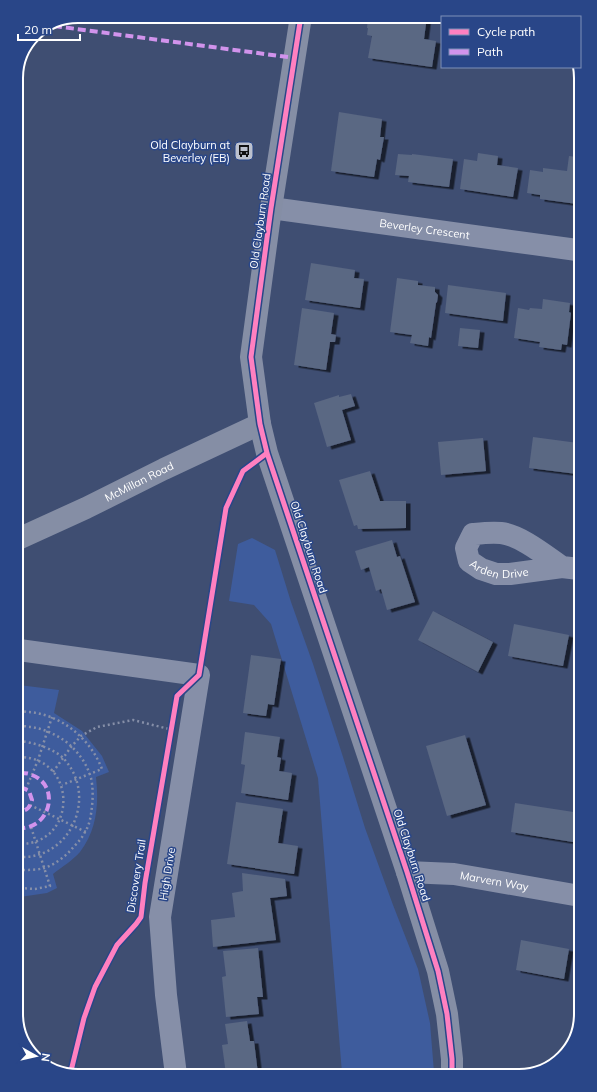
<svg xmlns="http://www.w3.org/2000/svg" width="597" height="1092" font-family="Mulish,sans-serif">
<defs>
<filter id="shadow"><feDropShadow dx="4.5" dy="2.5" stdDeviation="0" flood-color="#0009"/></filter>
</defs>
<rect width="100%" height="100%" fill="#3f4e72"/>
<path fill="#3e5c9d" d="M 252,538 L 275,550 L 291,602 L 313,664 L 343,757 L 365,828 L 393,905 L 418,969 L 430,1023 L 434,1072 L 342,1073 L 318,778 L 271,624 L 254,605 L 229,601 L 238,544 Z
M 19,685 L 59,690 L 54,713 L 82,731 L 102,756 L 109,772 L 96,777 C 99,804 97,830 80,852 C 73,860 62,867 53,874 L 57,888 L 47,893 L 20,897 Z"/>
<path fill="#5a6783" filter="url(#shadow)" d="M 368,16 L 427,16 L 424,39 L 436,41 L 432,67 L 368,58 L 372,36 L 367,35 L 368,28 L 367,28 Z
M 339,112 L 382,119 L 380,137 L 384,137 L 380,160 L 377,159 L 374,177 L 331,171 Z
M 478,153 L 498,156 L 497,165 L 518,168 L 513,197 L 460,189 L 464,159 L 477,161 Z
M 398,154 L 412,155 L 412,154 L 453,159 L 449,187 L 408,182 L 409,176 L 395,175 Z
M 569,156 L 577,157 L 577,204 L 540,199 L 540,195 L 527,193 L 530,170 L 543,172 L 543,168 L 567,171 Z
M 311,263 L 355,270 L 354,278 L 364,279 L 360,308 L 305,300 Z
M 397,278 L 418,281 L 418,285 L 435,287 L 435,292 L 438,295 L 437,302 L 436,303 L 431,338 L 429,337 L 428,346 L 410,343 L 412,335 L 390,332 Z
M 448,285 L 506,293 L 503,321 L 445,313 Z
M 543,299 L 570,303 L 569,312 L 571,313 L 567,345 L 562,344 L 561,350 L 539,347 L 540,342 L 514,338 L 518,308 L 529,310 L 530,308 L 542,309 Z
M 302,308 L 334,313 L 331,334 L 336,335 L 335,342 L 330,342 L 326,370 L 294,365 Z
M 460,328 L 480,330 L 478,348 L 458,346 Z
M 351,394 L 355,406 L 342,410 L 351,440 L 327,447 L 314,403 L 339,395 L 339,397 Z
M 533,437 L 578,443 L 576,464 L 578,465 L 577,474 L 529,468 Z
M 483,438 L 486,471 L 441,475 L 438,442 Z
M 370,471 L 380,501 L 406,501 L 406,528 L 358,529 L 357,525 L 354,526 L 339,480 Z
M 392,540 L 397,557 L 400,556 L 415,602 L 387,610 L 381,589 L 376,591 L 369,567 L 361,570 L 355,551 Z
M 433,611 L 493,642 L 478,672 L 418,640 Z
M 514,624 L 569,635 L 563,666 L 508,656 Z
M 251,655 L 281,659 L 274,705 L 268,704 L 266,716 L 243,713 Z
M 245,732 L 280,737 L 277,757 L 281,758 L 279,771 L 292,773 L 288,800 L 241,793 L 245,765 L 241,764 Z
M 465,735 L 486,805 L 447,816 L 426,746 Z
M 236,802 L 283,809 L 278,843 L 298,846 L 294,874 L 227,864 Z
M 515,803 L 580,813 L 579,843 L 511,832 Z
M 242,873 L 285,879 L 287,896 L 270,898 L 276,940 L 213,947 L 211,920 L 235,917 L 232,893 L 243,891 Z
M 521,940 L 569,949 L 564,979 L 516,970 Z
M 258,948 L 263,997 L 257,997 L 259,1014 L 226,1017 L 222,977 L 226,976 L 223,951 Z
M 579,958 L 581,958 L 581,993 L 574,991 Z
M 247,1021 L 250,1041 L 254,1041 L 258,1074 L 226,1074 L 222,1045 L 228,1044 L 225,1024 Z"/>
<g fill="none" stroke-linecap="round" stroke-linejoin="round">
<path stroke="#868fa8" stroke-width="2.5" stroke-dasharray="2 3" stroke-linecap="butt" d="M 236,150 L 244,151
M 19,711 C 27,712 34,712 41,714 C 69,721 92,743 102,769 L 62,785
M 19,726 C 52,726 82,747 91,778 C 93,787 93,797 92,806 C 91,815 90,824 85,832 C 81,840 75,845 70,851 C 63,858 54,865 44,868 C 37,870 28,870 20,870
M 19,741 C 33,742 55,749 64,759 C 98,796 71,859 20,857
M 19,757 C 78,757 78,844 20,844
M 53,772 L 71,747 L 81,736 L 97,727 L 133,720 L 169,729
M 26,789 L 38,760 L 52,717
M 30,805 L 86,832
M 20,888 L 35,889 L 50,886 L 31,827"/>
<g stroke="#868fa8" stroke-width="22">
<path id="s1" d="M 271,208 L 577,250"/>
<path id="s2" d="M 562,567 C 546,556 520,535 501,533 C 492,532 483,533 473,534 L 466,548 L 469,561 L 481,569 L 496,574 L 510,574 L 562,567 L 579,569"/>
<path d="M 19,650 L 199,675 L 160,917 L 166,995 L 176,1075"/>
<path id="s3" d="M 407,872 L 454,874 L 580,896"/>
</g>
<g stroke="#858ea5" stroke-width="22">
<path d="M 301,16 L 271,208 L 251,357 L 260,424 L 267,453 L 407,872 L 438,971 L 447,1014 L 452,1059 L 452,1072"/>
<path id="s4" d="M 18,539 L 86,508 L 164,469 L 260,424"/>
</g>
<path stroke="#d193ec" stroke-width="4" stroke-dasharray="8 4" stroke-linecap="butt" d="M 54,26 L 295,58
M 20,773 C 24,773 28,773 32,775 C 61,786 50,829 20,828
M 20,788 L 23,788 L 29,791 L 32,800 C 30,807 27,811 20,811"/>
<g stroke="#294688" stroke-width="8">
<path id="cycleway" d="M 301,16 L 271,208 L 251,357 L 260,424 L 267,453 L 407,872 L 438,971 L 447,1014 L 452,1059 L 452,1072
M 70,1075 L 84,1018 L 95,987 L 117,945 L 136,924 L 141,917 L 145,883 L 177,696 L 199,675 L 226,508 L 243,471 L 267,453"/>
</g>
<use href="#cycleway" stroke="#ff80c0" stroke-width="5"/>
</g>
<defs>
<g id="bus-square" transform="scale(1)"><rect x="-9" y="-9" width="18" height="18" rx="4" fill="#bcc1ce" stroke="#294688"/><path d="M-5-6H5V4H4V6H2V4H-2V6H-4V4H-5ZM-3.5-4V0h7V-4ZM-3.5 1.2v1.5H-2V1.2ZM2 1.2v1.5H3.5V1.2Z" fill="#111"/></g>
</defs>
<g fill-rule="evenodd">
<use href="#bus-square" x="244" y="151"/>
</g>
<g text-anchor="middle" stroke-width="3" stroke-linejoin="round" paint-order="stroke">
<g font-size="11" fill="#fff" stroke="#294688" text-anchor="end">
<text x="230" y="149">Old Clayburn at<tspan x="230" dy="13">Beverley (EB)</tspan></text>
</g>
<g font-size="11" fill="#fff" stroke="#294688">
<text transform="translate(260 221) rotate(-82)" y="4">Old Clayburn Road</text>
<text dy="4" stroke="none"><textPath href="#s1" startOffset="155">Beverley Crescent</textPath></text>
<text dy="4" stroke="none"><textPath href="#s4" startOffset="134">McMillan Road</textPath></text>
<text transform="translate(309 547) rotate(72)" y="4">Old Clayburn Road</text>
<text dy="4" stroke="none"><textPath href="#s2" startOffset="160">Arden Drive</textPath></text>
<text transform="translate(412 855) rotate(72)" y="4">Old Clayburn Road</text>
<text transform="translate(167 874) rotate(-81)" y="4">High Drive</text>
<text transform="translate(136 876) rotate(-81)" y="4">Discovery Trail</text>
<text dy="4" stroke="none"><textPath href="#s3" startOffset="88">Marvern Way</textPath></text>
</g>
</g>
<path d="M0 0H597V1092H0ZM78 23H519A55 55 0 0 1 574 78V1014A55 55 0 0 1 519 1069H78A55 55 0 0 1 23 1014V78A55 55 0 0 1 78 23Z" fill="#294688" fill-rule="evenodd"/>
<path fill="none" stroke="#fff" stroke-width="2" d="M78 23H519A55 55 0 0 1 574 78V1014A55 55 0 0 1 519 1069H78A55 55 0 0 1 23 1014V78A55 55 0 0 1 78 23Z"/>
<rect x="441" y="16" width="140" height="52" fill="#294688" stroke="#7f90b8"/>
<rect x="449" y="29" width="20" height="6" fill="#ff80c0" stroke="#7f90b8"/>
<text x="477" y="36" font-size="12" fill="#ffffff">Cycle path</text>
<rect x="449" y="49" width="20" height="6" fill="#d193ec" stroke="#7f90b8"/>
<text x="477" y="56" font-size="12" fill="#ffffff">Path</text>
<g transform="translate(36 1056) rotate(98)" stroke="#294688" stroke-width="3" paint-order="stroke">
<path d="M0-3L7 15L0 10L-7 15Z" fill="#ffffff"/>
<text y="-6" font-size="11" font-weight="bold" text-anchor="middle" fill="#ffffff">N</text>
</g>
<path d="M18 34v6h62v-6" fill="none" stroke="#ffffff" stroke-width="2"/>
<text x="24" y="34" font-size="12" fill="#ffffff" stroke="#294688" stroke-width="3" paint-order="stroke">20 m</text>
</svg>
